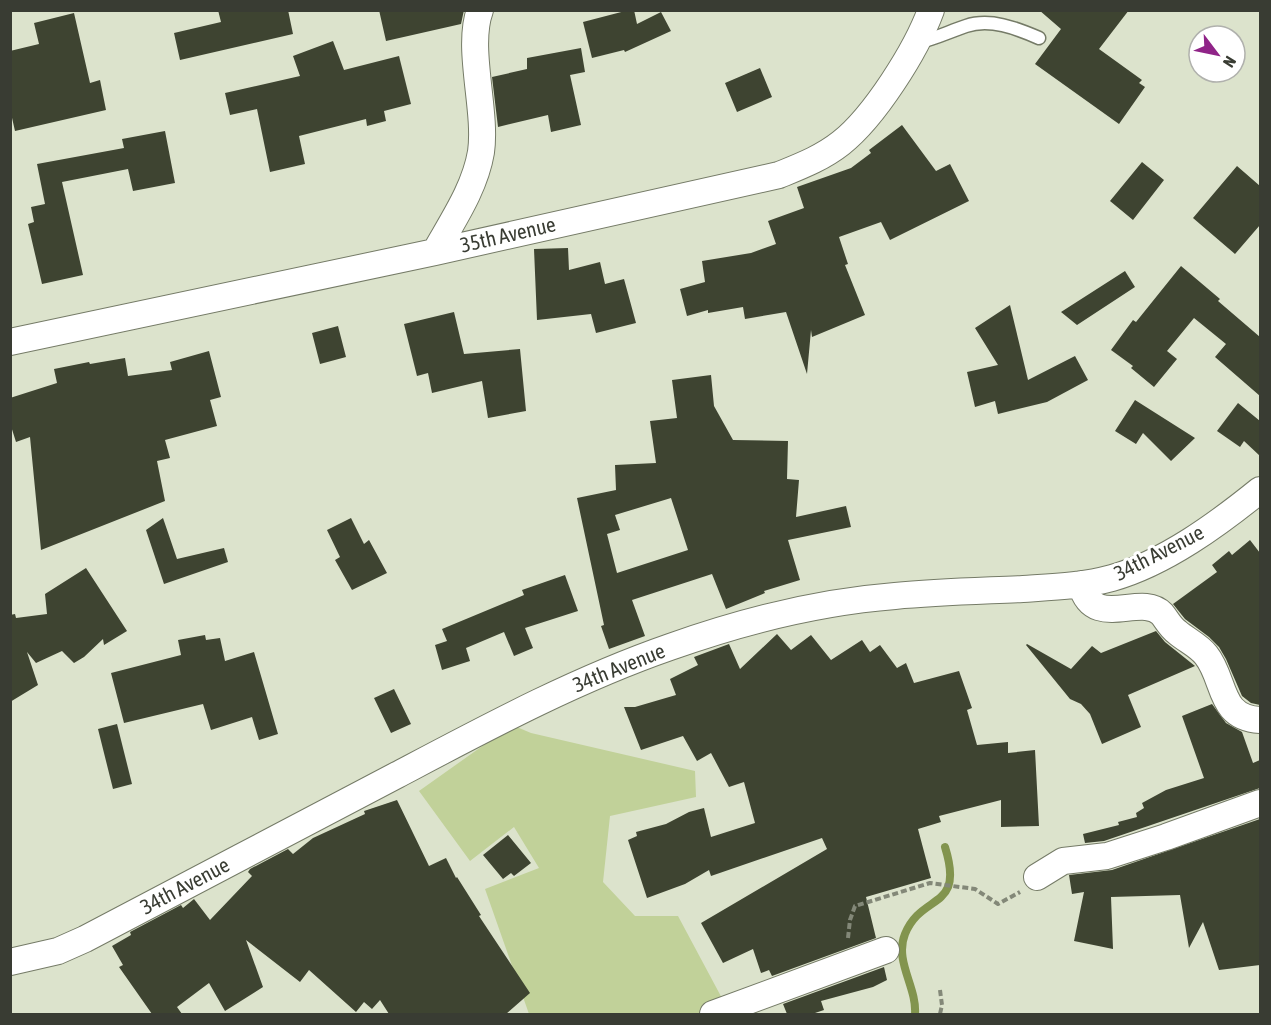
<svg xmlns="http://www.w3.org/2000/svg" width="1271" height="1025" font-family="'Asap Condensed',sans-serif">
<rect width="100%" height="100%" fill="#dce3cc"/>
<path fill="#c1d199" d="M 512,725 L 531,733 L 695,771 L 696,797 L 610,816 L 603,882 L 635,916 L 678,916 L 724,1002 L 710,1014 L 529,1014 L 485,889 L 539,868 L 514,827 L 470,861 L 419,791 Z"/>
<g fill="none" stroke-linecap="round" stroke-linejoin="round">
<path stroke="#82944e" stroke-width="8" d="M 915,1014 C 917,987 894,961 905,934 C 922,892 965,911 945,847"/>
</g>
<path fill="#3e4431" fill-rule="evenodd" d="M 218,10 L 288,10 L 293,34 L 180,60 L 174,33 L 221,22 Z
M 379,10 L 464,10 L 461,24 L 386,41 Z
M 629,10 L 634,10 L 637,24 L 661,12 L 671,31 L 625,52 L 624,50 L 592,58 L 583,22 Z
M 1039,10 L 1129,10 L 1099,49 L 1142,80 L 1139,83 L 1145,87 L 1119,124 L 1035,64 L 1061,29 Z
M 74,13 L 90,83 L 100,80 L 106,110 L 15,131 L 10,109 L 10,51 L 39,44 L 34,23 Z
M 333,41 L 344,70 L 399,56 L 411,104 L 384,111 L 386,121 L 367,126 L 366,119 L 299,136 L 305,164 L 270,172 L 257,109 L 230,115 L 225,93 L 300,76 L 293,56 Z
M 581,48 L 585,72 L 570,75 L 581,125 L 551,132 L 548,115 L 498,127 L 492,77 L 527,69 L 527,58 Z
M 760,68 L 772,97 L 737,112 L 725,83 Z
M 902,125 L 936,171 L 950,164 L 969,201 L 890,240 L 881,222 L 839,237 L 848,264 L 845,265 L 865,315 L 812,337 L 811,330 L 807,374 L 786,312 L 745,319 L 743,307 L 708,313 L 708,310 L 687,316 L 680,289 L 705,282 L 702,261 L 751,253 L 776,244 L 768,221 L 804,208 L 797,187 L 851,168 L 871,153 L 869,150 Z
M 165,131 L 175,183 L 133,191 L 128,169 L 62,182 L 83,275 L 42,284 L 28,224 L 34,222 L 31,207 L 45,204 L 37,164 L 124,148 L 122,139 Z
M 1142,162 L 1164,180 L 1133,220 L 1110,201 Z
M 1237,166 L 1260,186 L 1260,225 L 1235,254 L 1193,218 Z
M 568,248 L 569,270 L 600,262 L 605,284 L 624,279 L 636,323 L 596,333 L 591,314 L 537,320 L 534,249 Z
M 1181,266 L 1220,299 L 1218,301 L 1260,337 L 1260,396 L 1215,357 L 1226,344 L 1194,318 L 1167,351 L 1177,359 L 1154,387 L 1131,368 L 1133,366 L 1111,350 L 1133,320 L 1136,322 Z
M 1125,271 L 1135,287 L 1077,325 L 1061,312 Z
M 1010,305 L 1028,380 L 1075,356 L 1088,380 L 1047,402 L 998,414 L 995,401 L 975,407 L 967,372 L 998,365 L 975,328 Z
M 454,312 L 464,354 L 520,349 L 526,411 L 488,418 L 482,381 L 432,393 L 428,373 L 417,376 L 404,324 Z
M 338,326 L 346,357 L 320,364 L 312,333 Z
M 209,351 L 221,397 L 210,400 L 217,426 L 165,440 L 170,458 L 157,461 L 165,501 L 41,550 L 30,437 L 16,442 L 10,423 L 10,398 L 57,383 L 54,369 L 89,362 L 90,364 L 125,358 L 128,376 L 172,370 L 170,362 Z
M 711,375 L 714,406 L 733,440 L 788,441 L 787,479 L 799,480 L 796,517 L 846,506 L 851,527 L 788,540 L 800,580 L 764,591 L 765,593 L 726,609 L 712,574 L 632,600 L 645,636 L 609,649 L 601,626 L 604,625 L 577,498 L 616,490 L 615,465 L 656,463 L 650,421 L 677,418 L 672,380 ZM 671,498 L 688,550 L 617,573 L 607,534 L 620,530 L 615,515 Z
M 1135,400 L 1195,438 L 1171,461 L 1143,433 L 1136,444 L 1115,431 Z
M 1238,403 L 1260,421 L 1260,456 L 1244,441 L 1240,447 L 1217,431 Z
M 163,518 L 177,559 L 224,548 L 228,562 L 164,584 L 146,530 Z
M 351,518 L 364,544 L 369,540 L 387,573 L 352,590 L 335,560 L 340,557 L 327,530 Z
M 1250,540 L 1260,553 L 1260,705 L 1251,703 L 1242,696 L 1226,659 L 1219,647 L 1209,637 L 1185,619 L 1173,604 L 1217,572 L 1212,565 L 1229,551 L 1232,555 Z
M 86,568 L 127,631 L 104,645 L 103,639 L 84,657 L 74,663 L 62,651 L 36,663 L 27,652 L 38,685 L 10,702 L 10,615 L 15,614 L 16,618 L 47,614 L 45,594 Z
M 565,575 L 578,611 L 525,628 L 533,648 L 514,656 L 504,632 L 466,648 L 470,661 L 442,670 L 435,645 L 447,641 L 442,629 L 524,595 L 522,590 Z
M 1156,631 L 1165,642 L 1195,666 L 1128,695 L 1141,727 L 1102,744 L 1090,714 L 1081,704 L 1070,699 L 1026,645 L 1027,644 L 1071,669 L 1092,646 L 1101,653 Z
M 777,634 L 791,650 L 811,635 L 831,660 L 862,640 L 870,652 L 880,645 L 897,668 L 906,663 L 914,683 L 959,671 L 972,708 L 967,710 L 977,745 L 1008,742 L 1008,753 L 1035,750 L 1039,826 L 1001,827 L 1001,800 L 939,816 L 941,822 L 918,829 L 931,878 L 866,897 L 876,938 L 772,976 L 769,970 L 761,973 L 753,949 L 723,963 L 701,923 L 827,849 L 822,838 L 711,876 L 709,870 L 685,884 L 647,898 L 628,840 L 637,836 L 636,832 L 666,824 L 689,812 L 704,808 L 711,837 L 755,823 L 744,782 L 729,787 L 711,753 L 697,761 L 683,736 L 641,750 L 624,707 L 635,707 L 676,695 L 670,679 L 698,665 L 694,657 L 729,644 L 740,669 Z
M 205,635 L 206,640 L 220,638 L 225,661 L 254,652 L 278,734 L 259,740 L 252,717 L 211,730 L 203,704 L 124,723 L 111,673 L 181,655 L 178,640 Z
M 394,689 L 411,724 L 391,733 L 374,698 Z
M 1212,704 L 1226,723 L 1242,732 L 1253,763 L 1260,760 L 1260,788 L 1104,841 L 1085,843 L 1083,834 L 1119,825 L 1118,822 L 1137,817 L 1136,813 L 1144,808 L 1142,803 L 1166,790 L 1204,778 L 1182,716 Z
M 117,724 L 132,784 L 113,789 L 98,729 Z
M 397,800 L 429,866 L 446,858 L 456,878 L 457,877 L 481,915 L 479,916 L 530,993 L 506,1014 L 389,1014 L 380,1000 L 372,1009 L 364,1002 L 356,1012 L 309,970 L 300,982 L 246,940 L 263,987 L 225,1011 L 209,983 L 177,1007 L 182,1014 L 152,1014 L 119,967 L 123,965 L 112,946 L 131,935 L 130,932 L 181,905 L 183,908 L 194,899 L 210,920 L 252,876 L 248,872 L 250,869 L 288,849 L 293,854 L 313,838 L 365,814 L 364,811 Z
M 1260,819 L 1260,965 L 1219,970 L 1203,922 L 1189,948 L 1180,895 L 1111,897 L 1113,949 L 1074,941 L 1084,892 L 1072,894 L 1069,875 L 1112,870 Z
M 508,835 L 531,863 L 514,876 L 511,873 L 503,879 L 483,855 Z
M 884,967 L 887,980 L 873,987 L 821,1001 L 824,1010 L 812,1014 L 787,1014 L 783,1004 Z"/>
<g fill="none" stroke-linecap="round" stroke-linejoin="round">
<g stroke="#757b67" stroke-width="15">
<path id="service" d="M 916,43 C 935,39 948,32 966,26 C 990,18 1016,28 1039,38"/>
</g>
<g stroke="#757b67" stroke-width="28">
<path id="minor" d="M 435,252 C 453,220 475,188 481,152 C 487,110 466,48 480,10
M 10,342 L 435,252 L 779,175 C 801,166 822,158 841,143 C 874,117 916,51 931,10
M 1081,584 C 1093,632 1141,592 1162,614 C 1167,620 1170,627 1177,632 C 1186,640 1198,645 1206,655 C 1226,680 1218,718 1260,720
M 1037,877 L 1063,861 L 1107,856 L 1166,837 L 1260,803
M 10,962 L 58,951 L 85,939 C 189,884 293,830 397,775 C 486,728 575,680 670,647 C 743,621 818,602 895,596 C 937,592 980,591 1023,589 C 1053,587 1083,586 1112,578 C 1165,563 1218,524 1260,490
M 713,1014 L 886,950"/>
</g>
<path stroke="#838878" stroke-width="4" stroke-dasharray="6 3" stroke-linecap="butt" d="M 848,938 L 850,920 L 855,906 L 930,883 L 975,889 L 998,904 L 1020,892
M 940,990 L 942,1005 L 940,1014"/>
<use href="#service" stroke="#fff" stroke-width="12"/>
<use href="#minor" stroke="#fff" stroke-width="26"/>
</g>
<g text-anchor="middle" stroke-width="6" stroke-linejoin="round" paint-order="stroke">
<g font-size="21" fill="#393c33" stroke="#fff">
<text transform="translate(508 235) rotate(-13)" y="7">35th Avenue</text>
<text transform="translate(1159 553) rotate(-27)" y="7">34th Avenue</text>
<text transform="translate(619 668) rotate(-22)" y="7">34th Avenue</text>
<text transform="translate(185 886) rotate(-28)" y="7">34th Avenue</text>
</g>
</g>
<rect width="1271" height="1025" fill="none" stroke="#393c33" stroke-width="24"/>
<g transform="translate(1217 54) rotate(122)"><circle r="28" fill="#ffffff" stroke="#b0b1ad" stroke-width="1.5"/>
<path d="M0-4.5L10 22L0 15L-10 22Z" fill="#902488"/>
<text y="-9" font-size="16" font-weight="bold" text-anchor="middle" fill="#393c33">N</text>
</g>
</svg>
